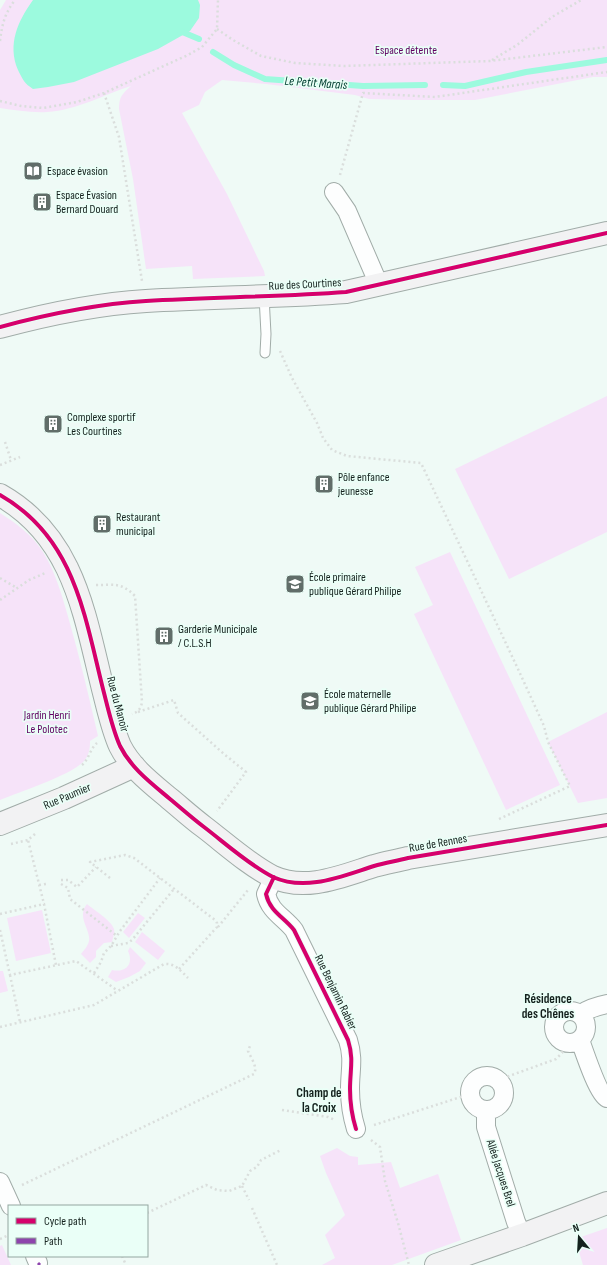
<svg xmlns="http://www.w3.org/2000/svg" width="607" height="1265" font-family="'Sofia Sans Condensed',sans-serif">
<rect width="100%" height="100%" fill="#effaf6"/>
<path fill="#f6e3f9" d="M 6,0 L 607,0 L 607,77 L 593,77 L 475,100 L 412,100 L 369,99 L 355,95 L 266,84 L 222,80 L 205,92 L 199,105 L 182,113 L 227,194 L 264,271 L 265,276 L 193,279 L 192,266 L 146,269 L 133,179 L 119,109 C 119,97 122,94 131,86 C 103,95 77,110 47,112 C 32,113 15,110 0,108 L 0,10 Z
M 607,396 L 607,532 L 509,579 L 455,469 Z
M 0,513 C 16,523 33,536 43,552 C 56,573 62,596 69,620 C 80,659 89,697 98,736 L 90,741 C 90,749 89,755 84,761 C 72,775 19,792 0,800 Z
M 450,552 L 560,785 L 506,810 L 414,614 L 433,605 L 415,567 Z
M 607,712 L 607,798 L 578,803 L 548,742 Z
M 87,904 C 94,910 111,920 114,929 C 115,933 113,937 112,942 L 104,943 L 96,951 L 96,957 L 90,963 L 81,954 C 84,950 88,946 89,941 C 91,930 76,917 87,904 Z
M 42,910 L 51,953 L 16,961 L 7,918 Z
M 138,913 L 145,918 L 129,938 L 123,932 Z
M 142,932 L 165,951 L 158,960 L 135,942 Z
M 130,947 L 146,963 L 140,971 L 129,977 L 116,982 L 108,977 L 112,970 C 126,973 134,964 128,951 Z
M 0,971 L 3,971 L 8,991 L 0,993 Z
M 337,1148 L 350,1156 L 358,1157 L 358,1165 L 391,1162 L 400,1188 L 438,1174 L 461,1240 L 392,1265 L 322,1265 L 335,1258 L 325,1235 L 345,1215 L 326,1173 L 320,1156 Z
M 607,1228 L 607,1265 L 583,1265 L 575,1239 Z
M 2,1245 L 11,1265 L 0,1265 L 0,1246 Z"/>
<path fill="#9cfade" d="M 33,0 L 198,0 L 200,5 L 199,18 L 190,31 L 158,49 L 74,82 L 48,87 L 33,89 C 24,83 23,80 18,70 C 7,44 18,21 33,0 Z"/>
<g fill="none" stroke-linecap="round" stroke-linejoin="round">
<path stroke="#9cfade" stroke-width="6" d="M 180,31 L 199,39
M 213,52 L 234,65 L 265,79 L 363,86 L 425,85
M 443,85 L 465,86 L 526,72 L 607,60"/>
<g stroke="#a1aca8" stroke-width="11">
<path id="lane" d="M 264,296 L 266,334 L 265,353"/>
</g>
<g stroke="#a1aca8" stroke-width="20">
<path id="street" d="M 334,192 L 347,211 L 379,285
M 274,877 L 266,894 C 270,912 284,917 294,930 L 348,1040 C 354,1059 350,1070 350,1089 C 350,1103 352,1116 356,1129
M554 1027a16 16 0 1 1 32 0a16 16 0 1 1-32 0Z
M 581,1014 C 589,1008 597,1006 607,1004
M 580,1040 C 584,1051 598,1094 607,1098
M470 1093a17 17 0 1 1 34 0a17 17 0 1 1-34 0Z
M 486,1110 L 486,1127 L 516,1222 L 522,1235
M 0,1182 L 11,1206
M 35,1256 L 38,1263"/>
</g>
<g stroke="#a1aca8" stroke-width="24">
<path id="secondary" d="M 0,327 C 48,314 97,304 146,301 C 213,297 280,297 346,292 L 607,233
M 0,495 C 74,537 84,613 103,689 C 108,708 112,728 120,746 C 131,768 151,783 170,799 C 181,808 192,818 204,827 C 225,843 249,865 273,877 C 306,892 342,876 374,866 C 385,863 396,861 408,858 L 607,825
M 0,824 L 64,798 L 134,766
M 436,1265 L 522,1235 L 607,1203"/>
</g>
<path stroke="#dadedc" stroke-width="2.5" stroke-dasharray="2 3" stroke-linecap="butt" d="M 217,29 L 233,40 L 261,56 L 295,63 L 344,66 L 490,61 L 607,47
M 0,41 C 2,24 5,13 15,0
M 492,60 L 517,45 L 552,17 L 581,0
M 104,93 L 119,137 L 142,281
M 0,101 L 21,106 L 43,108 L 77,102 L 104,93 L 188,55 L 202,47 L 217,29 L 218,0
M 340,175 L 363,93 L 435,97 L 607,72
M 280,351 L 292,378 L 317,423 L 323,438 L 332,450 L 347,456 L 421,463 L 518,669 L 544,726 L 548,742 L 570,786 L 497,820
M 5,442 L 11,460
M 0,465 L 20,457
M 0,578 L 17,588
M 96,585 C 114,585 121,582 135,596 L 142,702 C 141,709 138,712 132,714
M 0,600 L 29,580 L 45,573
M 138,712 L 174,700 L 178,713 L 224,754 L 246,772 L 217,811
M 82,765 C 89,759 90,749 97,743
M 35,834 L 28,840 L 44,904
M 11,844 L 28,840
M 110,878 L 90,862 L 125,855 L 134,858 L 215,920 L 217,923 L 217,927 L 179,969
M 61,880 L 68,880 L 77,887 L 96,867
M 61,884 L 68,888 L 70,899 L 117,936
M 39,885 L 46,884
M 0,914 L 44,904 L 56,965
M 218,927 L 248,890
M 0,930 L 10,975 L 76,961 L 118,991
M 111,946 L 128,943 L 132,940 L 174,889
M 94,973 L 101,962 L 104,953 L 111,946 L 120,931 L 160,878
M 10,975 L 20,1022
M 0,1027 L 94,1005 L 164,964 C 175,963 181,971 188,978
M 498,1080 L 556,1059 L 562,1053 L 563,1050
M 282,1110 L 328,1117 L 335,1120
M 374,1125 L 470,1094
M 371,1140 L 380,1147 L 385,1181 L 398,1223 L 409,1265
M 22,1185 L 254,1074 C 258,1067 251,1058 248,1051 L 250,1046
M 242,1186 L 249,1200
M 252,1208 L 277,1265
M 147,1213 L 206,1185 L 217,1190 L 229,1191 L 242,1186 L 250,1171 L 257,1167 L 261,1160 L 281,1150
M 0,1239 L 9,1235
M 122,1256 L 126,1265"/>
<use href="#lane" stroke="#fdfefe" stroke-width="9"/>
<use href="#street" stroke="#fdfefe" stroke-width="18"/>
<use href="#secondary" stroke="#f2f2f3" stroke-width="22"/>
<path stroke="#8e44ad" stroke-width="3" stroke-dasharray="6 3" stroke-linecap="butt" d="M 38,1263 L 40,1265"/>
<g stroke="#eafff7" stroke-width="6">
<path id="cycleway" d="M 0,327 C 48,314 97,304 146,301 C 213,297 280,297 346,292 L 607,233
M 0,495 C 74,537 84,613 103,689 C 108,708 112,728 120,746 C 131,768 151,783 170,799 C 181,808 192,818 204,827 C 225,843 249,865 273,877 C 306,892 342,876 374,866 C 385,863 396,861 408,858 L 607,825
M 274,877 L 266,894 C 270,912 284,917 294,930 L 348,1040 C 354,1059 350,1070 350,1089 C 350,1103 352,1116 356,1129"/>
</g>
<use href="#cycleway" stroke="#d6006c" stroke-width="4"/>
</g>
<defs>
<g id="library-square" transform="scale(1)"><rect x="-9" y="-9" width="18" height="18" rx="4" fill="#616d69" stroke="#eafff7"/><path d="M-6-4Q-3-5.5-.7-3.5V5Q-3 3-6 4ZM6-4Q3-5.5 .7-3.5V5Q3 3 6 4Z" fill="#fff"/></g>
<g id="building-square" transform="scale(1)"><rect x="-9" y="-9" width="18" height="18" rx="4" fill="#616d69" stroke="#eafff7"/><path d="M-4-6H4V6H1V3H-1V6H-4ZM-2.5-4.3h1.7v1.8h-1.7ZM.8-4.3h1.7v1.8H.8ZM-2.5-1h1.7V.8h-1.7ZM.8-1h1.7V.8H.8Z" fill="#fff"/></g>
<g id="school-square" transform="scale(1)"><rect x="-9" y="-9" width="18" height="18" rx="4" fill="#616d69" stroke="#eafff7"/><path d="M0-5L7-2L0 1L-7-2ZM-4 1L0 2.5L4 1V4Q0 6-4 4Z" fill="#fff"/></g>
</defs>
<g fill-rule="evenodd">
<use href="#library-square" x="33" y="171"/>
<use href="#building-square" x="42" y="202"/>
<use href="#building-square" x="53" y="424"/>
<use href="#building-square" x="324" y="484"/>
<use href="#building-square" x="102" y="524"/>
<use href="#school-square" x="295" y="584"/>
<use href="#building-square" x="164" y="636"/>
<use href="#school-square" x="310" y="701"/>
</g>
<g text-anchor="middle" stroke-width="3.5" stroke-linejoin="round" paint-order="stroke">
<g font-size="12" fill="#5f0061" stroke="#eafff7">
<text x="406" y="54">Espace détente</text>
<text x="47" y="719">Jardin Henri<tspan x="47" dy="14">Le Polotec</tspan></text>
</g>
<g font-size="12" fill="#14211d" stroke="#eafff7" text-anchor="start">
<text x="47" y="175">Espace évasion</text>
<text x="56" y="199">Espace Évasion<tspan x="56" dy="14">Bernard Douard</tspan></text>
<text x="67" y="421">Complexe sportif<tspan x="67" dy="14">Les Courtines</tspan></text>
<text x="338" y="481">Pôle enfance<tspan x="338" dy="14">jeunesse</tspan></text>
<text x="116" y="521">Restaurant<tspan x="116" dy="14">municipal</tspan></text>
<text x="309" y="581">École primaire<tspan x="309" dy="14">publique Gérard Philipe</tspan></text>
<text x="178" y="633">Garderie Municipale<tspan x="178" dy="14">/ C.L.S.H</tspan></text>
<text x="324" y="698">École maternelle<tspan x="324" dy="14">publique Gérard Philipe</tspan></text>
</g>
<g font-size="12" fill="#14211d" stroke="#eafff7">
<text transform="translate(305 284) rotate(-3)" y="4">Rue des Courtines</text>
<text transform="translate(118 704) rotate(75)" y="4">Rue du Manoir</text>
<text transform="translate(67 796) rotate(-23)" y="4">Rue Paumier</text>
<text transform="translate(438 843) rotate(-10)" y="4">Rue de Rennes</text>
<text transform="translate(336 992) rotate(64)" y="4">Rue Benjamin Rabier</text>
<text transform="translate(501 1173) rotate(72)" y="4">Allée Jacques Brel</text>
</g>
<g font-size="13" font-style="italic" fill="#074335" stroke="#eafff7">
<text transform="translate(316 82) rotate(4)" y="5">Le Petit Marais</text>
</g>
<g font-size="13" font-weight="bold" fill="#14211d" stroke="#eafff7">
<text x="548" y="1003">Résidence<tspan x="548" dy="15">des Chênes</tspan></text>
<text x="319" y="1097">Champ de<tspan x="319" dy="15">la Croix</tspan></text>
</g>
</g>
<rect x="8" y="1205" width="140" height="52" fill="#eafff7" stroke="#94a6a0"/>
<rect x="16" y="1218" width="20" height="6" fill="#d6006c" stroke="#94a6a0"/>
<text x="44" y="1225" font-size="12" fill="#14211d">Cycle path</text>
<rect x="16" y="1238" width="20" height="6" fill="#8e44ad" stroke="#94a6a0"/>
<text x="44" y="1245" font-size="12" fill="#14211d">Path</text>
<g transform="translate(579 1237) rotate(342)" stroke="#eafff7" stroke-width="3" paint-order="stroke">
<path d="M0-3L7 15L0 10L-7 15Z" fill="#14211d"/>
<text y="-6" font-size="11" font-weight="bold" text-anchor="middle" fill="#14211d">N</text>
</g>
</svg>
